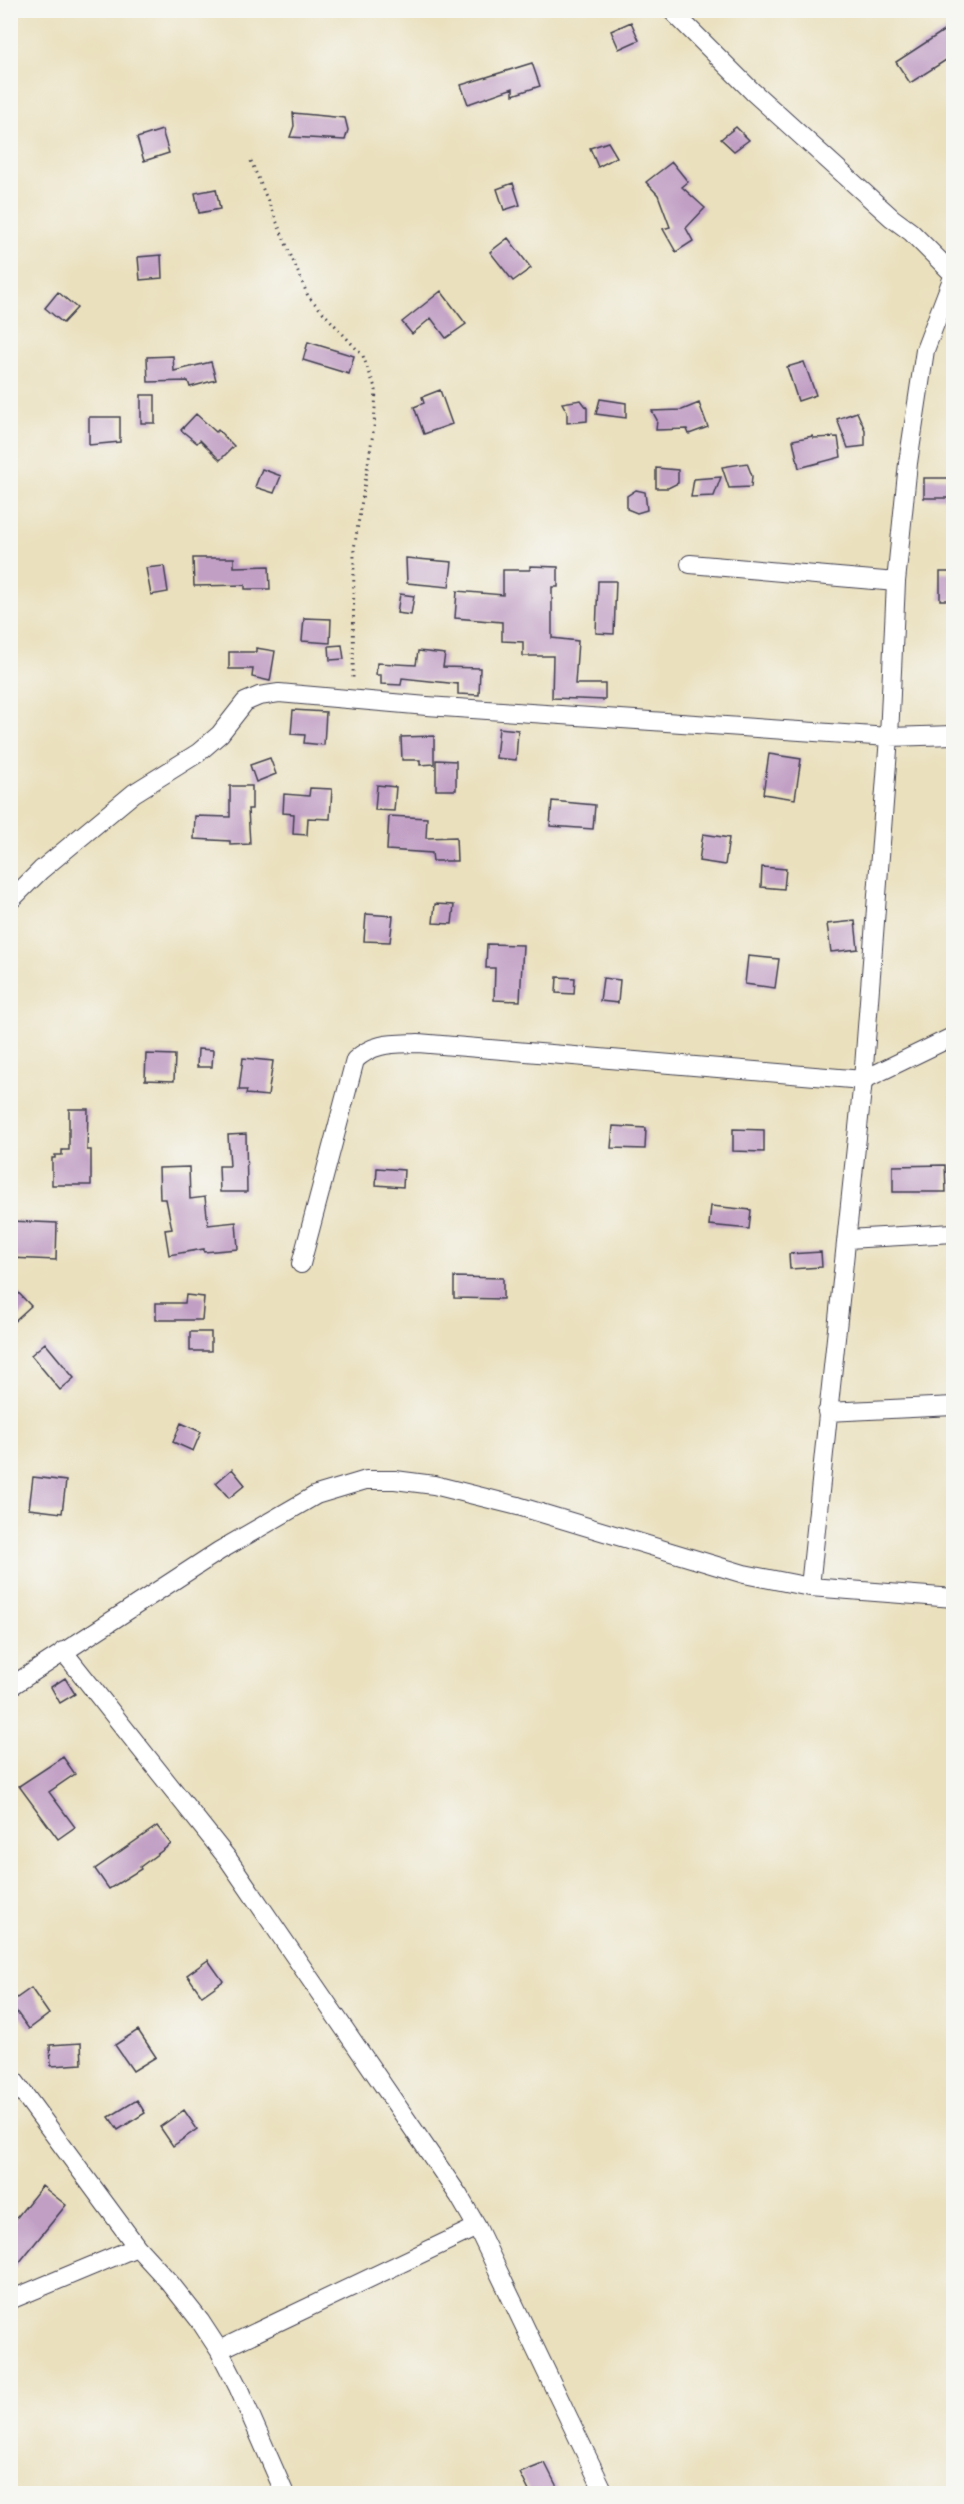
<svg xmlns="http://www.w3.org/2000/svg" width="964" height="2504" font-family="'IM FELL Double Pica',serif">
<rect width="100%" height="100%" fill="#f6f6f2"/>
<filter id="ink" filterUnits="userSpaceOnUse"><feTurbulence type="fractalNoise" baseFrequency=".0167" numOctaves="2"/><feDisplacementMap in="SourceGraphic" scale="12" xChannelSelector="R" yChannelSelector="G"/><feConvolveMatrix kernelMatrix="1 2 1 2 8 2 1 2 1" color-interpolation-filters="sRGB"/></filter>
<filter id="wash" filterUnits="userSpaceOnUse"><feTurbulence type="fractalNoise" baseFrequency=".008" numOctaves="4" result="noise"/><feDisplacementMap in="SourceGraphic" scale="24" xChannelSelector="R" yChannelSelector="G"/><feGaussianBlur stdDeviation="1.35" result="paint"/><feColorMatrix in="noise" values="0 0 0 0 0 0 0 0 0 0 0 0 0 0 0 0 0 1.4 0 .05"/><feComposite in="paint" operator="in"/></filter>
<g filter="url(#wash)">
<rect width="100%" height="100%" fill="#eae0bd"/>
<g id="blocks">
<path fill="#c19fc5" d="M 631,22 L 639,40 L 619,49 L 611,31 Z
M 954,24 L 954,55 L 910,83 L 896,62 Z
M 532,63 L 540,86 L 513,95 L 513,88 L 468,104 L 461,85 Z
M 293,113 L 345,118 L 348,130 L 345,140 L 290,137 L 294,126 Z
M 736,127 L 749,140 L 734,151 L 721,139 Z
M 162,130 L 169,153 L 144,161 L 137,138 Z
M 608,142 L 617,157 L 598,167 L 590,148 Z
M 672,162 L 688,182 L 682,187 L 705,208 L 686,228 L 693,241 L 676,252 L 663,229 L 670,227 L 658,195 L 646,182 Z
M 513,183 L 520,205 L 504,210 L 497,189 Z
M 216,189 L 220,209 L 199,213 L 195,193 Z
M 508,238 L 531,268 L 513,281 L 490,252 Z
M 161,255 L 162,278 L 140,280 L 138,257 Z
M 441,291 L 466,324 L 446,338 L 431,318 L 412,334 L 402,322 Z
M 58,292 L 77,308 L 63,323 L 45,308 Z
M 308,342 L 354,356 L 349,374 L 303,360 Z
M 173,356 L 174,371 L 211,362 L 216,380 L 190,387 L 188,381 L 148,382 L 147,357 Z
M 804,362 L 816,395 L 798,401 L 787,367 Z
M 440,390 L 452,424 L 424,434 L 414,407 L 424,403 L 422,397 Z
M 141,395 L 155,395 L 155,423 L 141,423 Z
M 600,399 L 626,403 L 626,418 L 596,414 Z
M 581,400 L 587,408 L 587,421 L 567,423 L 567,412 L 562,403 Z
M 699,403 L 708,427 L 689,434 L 687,429 L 656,430 L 657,420 L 652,411 L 682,410 Z
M 857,412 L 865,430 L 865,446 L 848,448 L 837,419 Z
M 196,414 L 216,432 L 218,430 L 234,446 L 220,460 L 200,440 L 197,443 L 181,430 Z
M 89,417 L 120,417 L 120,442 L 89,445 Z
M 813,436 L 813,438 L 838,437 L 841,457 L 799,468 L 793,440 Z
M 747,463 L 752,476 L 751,487 L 729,488 L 722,467 Z
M 656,468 L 678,470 L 678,483 L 668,488 L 656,488 Z
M 262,469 L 281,476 L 274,493 L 255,487 Z
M 721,477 L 714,496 L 691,497 L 694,479 Z
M 924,478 L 954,478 L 954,498 L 924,498 Z
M 636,490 L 645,492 L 647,510 L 637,513 L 627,509 L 627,496 Z
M 193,558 L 234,558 L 234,567 L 269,566 L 270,589 L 245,589 L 245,585 L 194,586 Z
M 406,558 L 452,562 L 449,587 L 407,583 Z
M 164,566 L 168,592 L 151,595 L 146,568 Z
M 530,566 L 558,567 L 558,587 L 552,587 L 552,638 L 578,641 L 575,684 L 605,684 L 605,700 L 552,698 L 553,656 L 523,656 L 523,642 L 502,641 L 502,622 L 455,618 L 457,591 L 503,595 L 503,570 L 530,570 Z
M 940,572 L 954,572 L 954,600 L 940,600 Z
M 598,581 L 616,581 L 614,634 L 596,633 Z
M 400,594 L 414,596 L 411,615 L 397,613 Z
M 304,618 L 331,619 L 330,643 L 302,641 Z
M 342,645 L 344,659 L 330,660 L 329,646 Z
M 256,648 L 275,651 L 270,681 L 252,677 L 253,669 L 229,669 L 229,652 L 256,652 Z
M 418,651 L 445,654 L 443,667 L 480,668 L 479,695 L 458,694 L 458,684 L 402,678 L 401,685 L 381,684 L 381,675 L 376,675 L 377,663 L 416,665 Z
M 293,710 L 326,712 L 324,745 L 304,743 L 305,735 L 291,734 Z
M 499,728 L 518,730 L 516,760 L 496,758 Z
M 434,736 L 434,764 L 420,765 L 420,760 L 402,760 L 401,737 Z
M 769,754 L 801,759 L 795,799 L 763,794 Z
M 270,758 L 276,774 L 256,782 L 250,765 Z
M 436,760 L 456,761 L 456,790 L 436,790 Z
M 377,785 L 396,787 L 394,811 L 375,810 Z
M 230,786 L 252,786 L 252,809 L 248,809 L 250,844 L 230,845 L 230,841 L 194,839 L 195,816 L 230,817 Z
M 310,788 L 332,789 L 330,819 L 308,818 L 307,835 L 293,834 L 294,814 L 283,813 L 284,794 L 309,796 Z
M 552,801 L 595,805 L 593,829 L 550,826 Z
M 389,816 L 427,818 L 426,838 L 456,837 L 457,861 L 433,861 L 432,853 L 387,850 Z
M 703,834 L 729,838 L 725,865 L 699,861 Z
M 762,867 L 786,869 L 784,889 L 761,887 Z
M 435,904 L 454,905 L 452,924 L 433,923 Z
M 366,914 L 393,916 L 390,942 L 364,941 Z
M 855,921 L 858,949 L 831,952 L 827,924 Z
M 487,944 L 523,945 L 520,1001 L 494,1000 L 495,968 L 486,968 Z
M 748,956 L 779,959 L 775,988 L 745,984 Z
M 557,977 L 575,978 L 574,994 L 556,993 Z
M 603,978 L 620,980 L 618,1003 L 600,1001 Z
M 198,1049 L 213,1050 L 212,1067 L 197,1067 Z
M 146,1054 L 175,1055 L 174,1081 L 145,1080 Z
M 243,1058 L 273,1061 L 268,1096 L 246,1094 L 247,1090 L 239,1090 Z
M 69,1109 L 88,1109 L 87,1150 L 91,1150 L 91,1185 L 52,1185 L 52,1158 L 55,1158 L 55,1155 L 62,1155 L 62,1150 L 69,1150 Z
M 613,1126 L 646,1128 L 645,1149 L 611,1148 Z
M 733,1129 L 764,1130 L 764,1152 L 733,1151 Z
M 246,1134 L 247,1192 L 220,1192 L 219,1166 L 230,1166 L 228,1135 Z
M 945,1165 L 946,1192 L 893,1192 L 893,1166 Z
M 189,1167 L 190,1199 L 205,1197 L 208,1225 L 236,1222 L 238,1249 L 204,1252 L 204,1249 L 169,1255 L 165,1230 L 172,1229 L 166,1199 L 160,1199 L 159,1168 Z
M 377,1168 L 404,1170 L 403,1187 L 376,1185 Z
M 711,1206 L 751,1210 L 749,1229 L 709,1225 Z
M 10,1221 L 57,1223 L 56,1260 L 10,1258 Z
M 821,1252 L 822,1267 L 790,1269 L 789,1254 Z
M 454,1277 L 503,1278 L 503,1299 L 454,1298 Z
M 10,1284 L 31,1306 L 10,1325 Z
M 186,1295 L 204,1297 L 202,1320 L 156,1320 L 156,1303 L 185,1303 Z
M 190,1332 L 211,1332 L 211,1351 L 190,1351 Z
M 45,1343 L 74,1378 L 60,1390 L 31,1355 Z
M 181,1423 L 201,1432 L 193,1451 L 173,1442 Z
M 232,1469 L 245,1485 L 229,1498 L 216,1483 Z
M 33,1477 L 66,1481 L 62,1513 L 29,1509 Z
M 65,1678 L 75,1694 L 60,1703 L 51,1687 Z
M 63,1757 L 75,1774 L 49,1792 L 75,1827 L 58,1839 L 19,1786 Z
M 157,1826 L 171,1844 L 140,1867 L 141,1869 L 109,1889 L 95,1869 Z
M 208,1960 L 223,1981 L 202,1996 L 187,1975 Z
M 31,1988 L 49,2014 L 29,2029 L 10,2003 Z
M 138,2030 L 156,2057 L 133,2071 L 115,2045 Z
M 81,2043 L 82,2064 L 51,2066 L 50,2045 Z
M 137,2100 L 145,2113 L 118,2130 L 109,2117 Z
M 184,2110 L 197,2129 L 173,2146 L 160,2127 Z
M 42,2186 L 66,2205 L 10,2274 L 10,2226 Z
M 545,2463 L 560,2493 L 530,2493 L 520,2473 Z"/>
</g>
</g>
<g filter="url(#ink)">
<use href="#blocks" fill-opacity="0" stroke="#403e4e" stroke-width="1.5"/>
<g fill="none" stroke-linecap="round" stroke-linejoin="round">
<g stroke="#403e4e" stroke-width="20">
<path id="street" d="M 671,10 L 753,92 L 892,218 L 911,232 L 954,275
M 690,564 L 896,582
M 10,901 L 41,870 L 134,793 L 198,753 L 220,734 L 245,702 L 259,696 L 279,693 L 427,706 L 889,737 L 954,735
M 847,1239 L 954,1233
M 301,1264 L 355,1060 C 374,1042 393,1044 418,1043 L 863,1080 L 954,1036
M 827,1412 L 954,1406
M 810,1587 L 863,1080 L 889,737 L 896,582 L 908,463 L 925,350 L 954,274
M 63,1651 L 228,1859 L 459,2196 L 477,2227 L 605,2494
M 10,1687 L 219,1551 L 316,1495 L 366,1480 L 395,1480 L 434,1485 L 518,1506 L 744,1574 L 810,1587 L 954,1598
M 10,2075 L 137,2247 L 170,2283 L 200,2321 L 219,2350 L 238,2387 L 285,2494
M 10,2300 L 137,2247
M 219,2350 L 477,2227"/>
</g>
<path stroke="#403e4e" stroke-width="3" stroke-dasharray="1.5 4.5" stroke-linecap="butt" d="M 251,161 L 308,296 L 363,356 L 376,390 L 374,427 L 354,549 L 353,682"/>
<use href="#street" stroke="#fff" stroke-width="18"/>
</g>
</g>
<rect width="964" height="2504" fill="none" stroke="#f6f6f2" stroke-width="36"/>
</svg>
